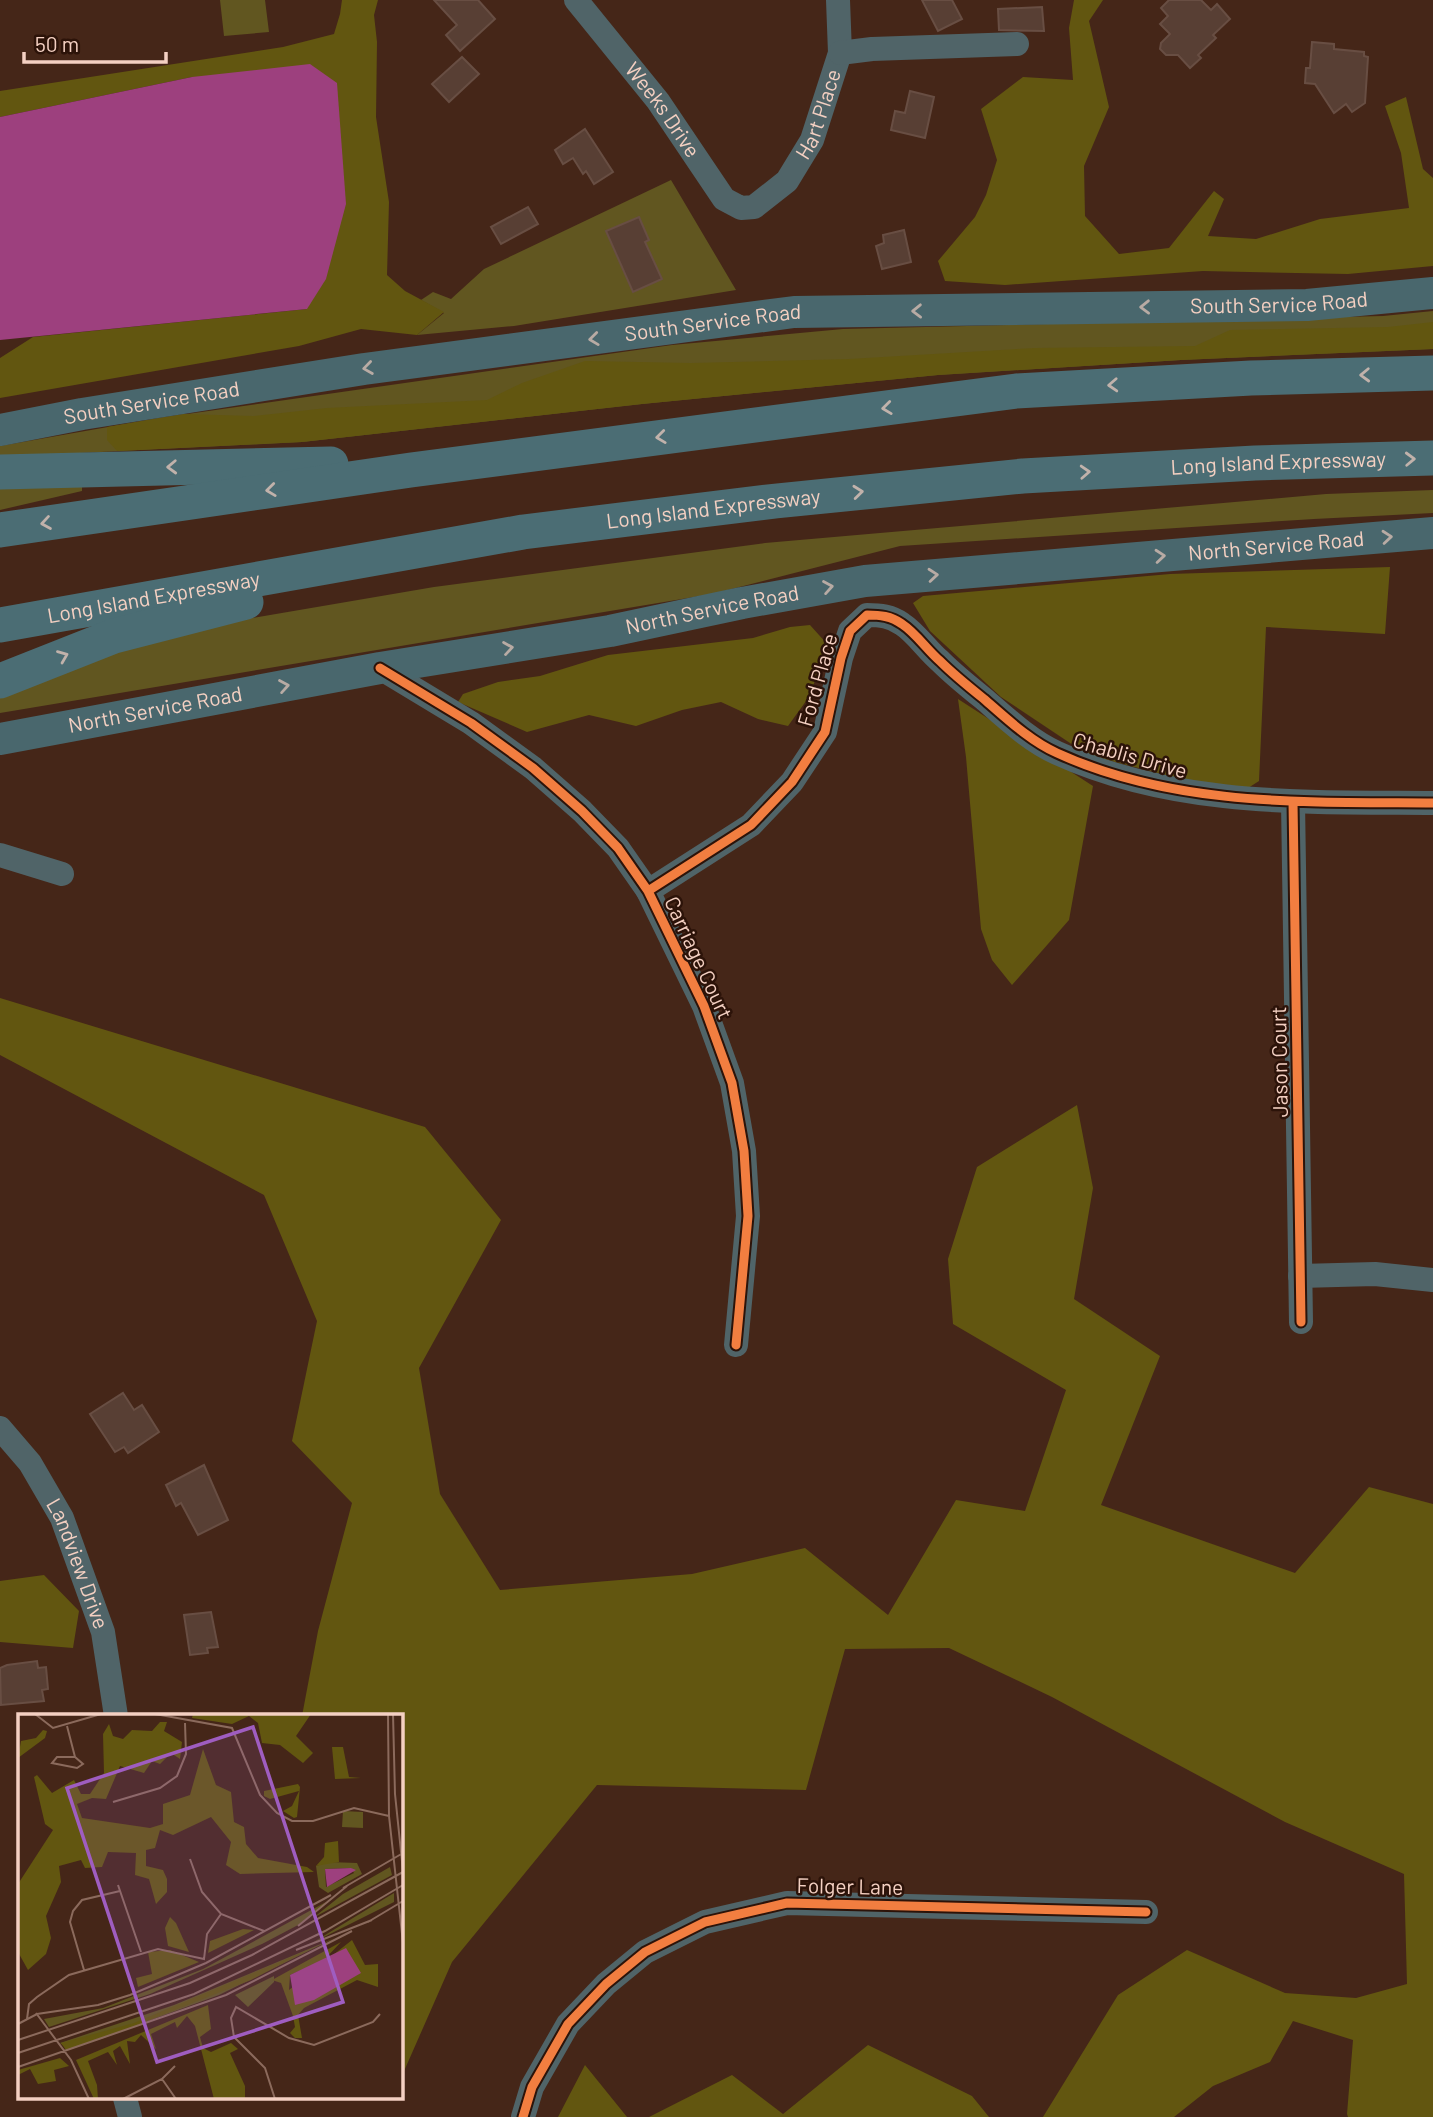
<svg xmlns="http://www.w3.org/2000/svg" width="1433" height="2117" font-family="Barlow,sans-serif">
<rect width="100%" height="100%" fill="#452618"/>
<path fill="#615620" d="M 220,0 L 265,0 L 269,32 L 224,36 Z
M 671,180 L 736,290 L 514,326 L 417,335 L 444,313 L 421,300 L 433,292 L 451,299 L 484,269 Z
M 1433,311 L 1433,349 L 1181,360 L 938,375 L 642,404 L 302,442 L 0,457 L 0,446 L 159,418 L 672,345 L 843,329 L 1383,316 Z
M 82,480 L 82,491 L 0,510 L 0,484 Z
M 1433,490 L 1433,513 L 1314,519 L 900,546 L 712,594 L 0,713 L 0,689 L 164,633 L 434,587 L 765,543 L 1326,494 Z"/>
<path fill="#625610" d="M 342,0 L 378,0 L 374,15 L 377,42 L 376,117 L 389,202 L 387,275 L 405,291 L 444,312 L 417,335 L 361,329 L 299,346 L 0,398 L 0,358 L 33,337 L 307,309 L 192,77 L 0,117 L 0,91 L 283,47 L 334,34 L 340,14 Z
M 1074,0 L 1103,0 L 1089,21 L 1109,107 L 1084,166 L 1085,216 L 1119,254 L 1169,248 L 1214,191 L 1224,199 L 1208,236 L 1256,239 L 1320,219 L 1409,208 L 1401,153 L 1385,106 L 1406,97 L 1423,169 L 1433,178 L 1433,266 L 1348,274 L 1203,271 L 1005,285 L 945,281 L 938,261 L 975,217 L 986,195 L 997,160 L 981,109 L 1023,77 L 1073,80 L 1069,28 Z
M 1433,322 L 1433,349 L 1181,360 L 938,375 L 642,404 L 302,442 L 117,451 L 107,440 L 107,427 L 183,414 L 253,416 L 327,408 L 487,400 L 522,383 L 585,361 L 691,363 L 849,359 L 1035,348 L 1195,346 L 1230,330 L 1388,327 Z
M 1390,567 L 1385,634 L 1266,627 L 1259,781 L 1245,790 L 1209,786 L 1088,755 L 1001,697 L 930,631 L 913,603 L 923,596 L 1170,574 Z
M 810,625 L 828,645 L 809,697 L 788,726 L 758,719 L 721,702 L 682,710 L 636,726 L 589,715 L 527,732 L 458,702 L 463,694 L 498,682 L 540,676 L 608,655 L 753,638 L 790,627 Z
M 958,699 L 1093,786 L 1069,920 L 1012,985 L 992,960 L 981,929 L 966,757 Z
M 0,998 L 425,1127 L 501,1220 L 419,1368 L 440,1494 L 500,1590 L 692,1574 L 805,1548 L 888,1615 L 956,1500 L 1025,1511 L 1066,1390 L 953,1324 L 948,1259 L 977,1167 L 1077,1105 L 1093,1188 L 1074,1299 L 1160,1356 L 1101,1505 L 1295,1573 L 1369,1487 L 1433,1504 L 1433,2117 L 1348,2117 L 1347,2114 L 1353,2040 L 1293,2021 L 1270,2062 L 1213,2086 L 1174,2117 L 1043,2117 L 1118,1995 L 1187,1950 L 1285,1993 L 1356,1998 L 1407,1984 L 1404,1874 L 1285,1822 L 1052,1697 L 949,1648 L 845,1649 L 806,1790 L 597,1785 L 452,1962 L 401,2078 L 401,1716 L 302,1716 L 318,1631 L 352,1503 L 292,1441 L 317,1321 L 264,1195 L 0,1055 Z
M 44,1575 L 79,1611 L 73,1648 L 0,1642 L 0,1581 Z
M 868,2045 L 972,2096 L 989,2117 L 649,2117 L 732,2075 L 783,2114 Z
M 585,2065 L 627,2117 L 558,2117 Z"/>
<path fill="#9d407e" d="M 310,64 L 337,83 L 346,204 L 326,279 L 307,309 L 0,340 L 0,117 L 192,77 Z"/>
<path fill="#583f34" stroke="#684e43" stroke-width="2" d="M 434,0 L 478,0 L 495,19 L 460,51 L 446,35 L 457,25 Z
M 922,0 L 952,0 L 962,19 L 938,31 Z
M 1169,0 L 1201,0 L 1211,10 L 1217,4 L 1230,19 L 1213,35 L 1216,38 L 1198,55 L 1201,58 L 1190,68 L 1178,55 L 1166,55 L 1160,49 L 1161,43 L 1170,34 L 1160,24 L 1168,16 L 1161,8 Z
M 1042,7 L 1044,31 L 999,30 L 998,9 Z
M 1312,42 L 1334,44 L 1334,49 L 1364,52 L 1364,56 L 1368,57 L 1365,103 L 1352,112 L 1346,104 L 1334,113 L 1315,84 L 1305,83 L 1306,68 L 1310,68 Z
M 462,57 L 479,74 L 449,102 L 432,84 Z
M 910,91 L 934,97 L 925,138 L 891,130 L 895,111 L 905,113 Z
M 585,129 L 613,172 L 594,184 L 586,171 L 583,174 L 573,158 L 563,164 L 555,150 Z
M 528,207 L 538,224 L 501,244 L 491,227 Z
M 639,217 L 649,240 L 645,242 L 662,279 L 633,292 L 606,231 Z
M 904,230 L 911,262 L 882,269 L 876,246 L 884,243 L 883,235 Z
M 123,1393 L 134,1410 L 142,1405 L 159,1432 L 128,1453 L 124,1447 L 115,1452 L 90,1414 Z
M 204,1465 L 228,1520 L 198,1535 L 181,1503 L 176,1506 L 166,1485 Z
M 211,1612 L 218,1647 L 207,1648 L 208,1653 L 190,1655 L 184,1615 Z
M 37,1661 L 38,1668 L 46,1667 L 48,1689 L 42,1690 L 44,1701 L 1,1705 L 0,1668 L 7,1665 Z"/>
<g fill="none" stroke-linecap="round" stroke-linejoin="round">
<g stroke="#506468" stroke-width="24">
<path id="s1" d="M 576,0 L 658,101 L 724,199 L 741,208 L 754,207 L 787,181 L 812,140 L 840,53 L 838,0"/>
<path d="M 840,53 L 872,49 L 1017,44"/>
<path d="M 380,668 L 471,723 L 533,768 L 582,811 L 618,848 L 648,891 L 704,1006 L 732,1083 L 744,1151 L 748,1216 L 736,1345"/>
<path d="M 1293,802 L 1301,1322"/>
<path d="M 0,855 L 62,874"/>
<path d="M 648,891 L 751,825 L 792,782 L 825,732 L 841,658 L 850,631 L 867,615 C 880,615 891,616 902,624 C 916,633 927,650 940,661 C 954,675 969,687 984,699 C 1006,718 1030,741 1057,753 C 1175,807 1306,802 1433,803"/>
<path d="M 1300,1276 L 1375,1274 L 1433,1280"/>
<path id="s2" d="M 0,1428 L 30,1463 L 62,1518 L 103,1632 L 116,1716"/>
<path d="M 125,2098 L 130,2117"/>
<path d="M 523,2117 L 532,2087 L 568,2024 L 606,1984 L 645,1952 L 705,1922 L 787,1903 L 1146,1912"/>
</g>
<g stroke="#49676d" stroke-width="32">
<path id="s3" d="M 0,430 L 82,414 L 364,369 L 794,312 L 1307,305 L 1433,293"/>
<path id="s4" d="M 0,739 L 380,668 L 610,631 L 742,603 L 865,581 L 1433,533"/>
</g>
<g stroke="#4b6d74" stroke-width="35">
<path d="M 0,472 L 331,464"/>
<path d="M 0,530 L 411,470 L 1016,391 L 1251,378 L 1433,373"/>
<path id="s5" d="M 0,625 L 523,532 L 776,501 L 1023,476 L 1255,463 L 1433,458"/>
<path d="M 0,681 L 114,636 L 246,602"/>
</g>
<g stroke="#2c1309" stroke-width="13">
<path id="cycleway" d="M 380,668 L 471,723 L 533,768 L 582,811 L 618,848 L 648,891 L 704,1006 L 732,1083 L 744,1151 L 748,1216 L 736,1345
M 1293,802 L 1301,1322
M 648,891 L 751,825 L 792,782 L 825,732 L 841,658 L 850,631 L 867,615 C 880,615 891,616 902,624 C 916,633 927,650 940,661 C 954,675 969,687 984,699 C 1006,718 1030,741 1057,753 C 1175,807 1306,802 1433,803
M 523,2117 L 532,2087 L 568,2024 L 606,1984 L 645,1952 L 705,1922 L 787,1903 L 1146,1912"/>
</g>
<use href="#cycleway" stroke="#f27e40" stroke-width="9"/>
</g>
<defs><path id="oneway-chevron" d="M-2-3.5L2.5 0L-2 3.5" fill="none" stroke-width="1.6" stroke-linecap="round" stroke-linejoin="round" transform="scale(1.75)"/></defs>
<g stroke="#b8aba4">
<use href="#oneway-chevron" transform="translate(1145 307) rotate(179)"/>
<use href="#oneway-chevron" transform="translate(917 311) rotate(179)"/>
<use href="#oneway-chevron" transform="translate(594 339) rotate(173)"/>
<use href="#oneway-chevron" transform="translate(368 368) rotate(172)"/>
<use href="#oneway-chevron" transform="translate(1387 537) rotate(-5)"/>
<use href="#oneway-chevron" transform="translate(1160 556) rotate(-5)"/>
<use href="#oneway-chevron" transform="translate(933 575) rotate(-5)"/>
<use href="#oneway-chevron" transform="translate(828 587) rotate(-10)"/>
<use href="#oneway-chevron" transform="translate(508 648) rotate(-9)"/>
<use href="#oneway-chevron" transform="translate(284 686) rotate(-10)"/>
</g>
<g stroke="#c1b2ab">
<use href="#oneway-chevron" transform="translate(1365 375) rotate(178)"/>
<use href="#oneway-chevron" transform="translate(1113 385) rotate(177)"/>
<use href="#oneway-chevron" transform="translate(887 408) rotate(173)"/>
<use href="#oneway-chevron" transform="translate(661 437) rotate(173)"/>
<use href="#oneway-chevron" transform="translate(1410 459) rotate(-2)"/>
<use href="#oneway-chevron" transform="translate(172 467) rotate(178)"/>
<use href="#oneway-chevron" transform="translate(1085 472) rotate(-3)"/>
<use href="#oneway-chevron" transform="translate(271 490) rotate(173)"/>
<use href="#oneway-chevron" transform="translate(858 492) rotate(-6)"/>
<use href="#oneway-chevron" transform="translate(46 523) rotate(171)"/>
<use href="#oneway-chevron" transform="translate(63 656) rotate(-22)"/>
</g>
<g text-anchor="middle" stroke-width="5" stroke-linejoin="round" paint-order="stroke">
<g font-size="21" fill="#f4d0c2" stroke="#2c1309">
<text dy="7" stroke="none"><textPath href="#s1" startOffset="140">Weeks Drive</textPath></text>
<text dy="7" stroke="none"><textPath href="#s1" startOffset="397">Hart Place</textPath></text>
<text dy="7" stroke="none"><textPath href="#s3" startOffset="1288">South Service Road</textPath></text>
<text dy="7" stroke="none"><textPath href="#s3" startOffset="721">South Service Road</textPath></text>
<text dy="7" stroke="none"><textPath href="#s3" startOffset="154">South Service Road</textPath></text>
<text dy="7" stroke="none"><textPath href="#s5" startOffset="1290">Long Island Expressway</textPath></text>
<text dy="7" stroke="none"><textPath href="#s5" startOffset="723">Long Island Expressway</textPath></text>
<text dy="7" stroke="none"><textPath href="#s4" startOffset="1292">North Service Road</textPath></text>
<text dy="7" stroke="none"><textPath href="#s5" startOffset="156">Long Island Expressway</textPath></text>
<text dy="7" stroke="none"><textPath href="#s4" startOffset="724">North Service Road</textPath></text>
<text transform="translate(818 680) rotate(-74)" y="7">Ford Place</text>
<text dy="7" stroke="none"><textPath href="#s4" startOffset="158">North Service Road</textPath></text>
<text transform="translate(1130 756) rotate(16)" y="7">Chablis Drive</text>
<text transform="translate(698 958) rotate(65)" y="7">Carriage Court</text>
<text transform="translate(1280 1062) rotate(-91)" y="7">Jason Court</text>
<text dy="7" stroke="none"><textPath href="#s2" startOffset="158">Landview Drive</textPath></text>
<text transform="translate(850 1887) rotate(1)" y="7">Folger Lane</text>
</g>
</g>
<g transform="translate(18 1714)">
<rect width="385" height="385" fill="#452618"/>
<path d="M 325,97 L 345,98 L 345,114 L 324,113 ZM 311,148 L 339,149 L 344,160 L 310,179 L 301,173 L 298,152 ZM 333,154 L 336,159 L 308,173 L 307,155 ZM 372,153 L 374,161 L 295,204 L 325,180 ZM 376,179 L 376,188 L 294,229 ZM 308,188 L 282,210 L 244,230 L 132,280 L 31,313 L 26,305 L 85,294 L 185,255 ZM 317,224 L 201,281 L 51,336 L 42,329 L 156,291 ZM 256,262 L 256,268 L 230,293 L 217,281 Z" fill="#615620" fill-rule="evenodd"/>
<path d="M 175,0 L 293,0 L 278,22 L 295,39 L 285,49 L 262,31 L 244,29 L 240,9 L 231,2 L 214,10 L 174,4 ZM 142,8 L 149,8 L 146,17 L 164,28 L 162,45 L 153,39 L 142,50 L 134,47 L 126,59 L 102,52 L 88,85 L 74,84 L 59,90 L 64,104 L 132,114 L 145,110 L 145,90 L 172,81 L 185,35 L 198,71 L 213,78 L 216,108 L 226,113 L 228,130 L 240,144 L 289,153 L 296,158 L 222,160 L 208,151 L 213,128 L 193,103 L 155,121 L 142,116 L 137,134 L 128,136 L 128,152 L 145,156 L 149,165 L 149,178 L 138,190 L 131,165 L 117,161 L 118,139 L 90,138 L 84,153 L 67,154 L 63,146 L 41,152 L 43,168 L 28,202 L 33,224 L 28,240 L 10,256 L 0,238 L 0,170 L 35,116 L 27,110 L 16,63 L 19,61 L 34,79 L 56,66 L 63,80 L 72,80 L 86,59 L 85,20 L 91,10 L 95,22 L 105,25 L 114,16 L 134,17 ZM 25,16 L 29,17 L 27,24 L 0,44 L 3,27 L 18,24 ZM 314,33 L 325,33 L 331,63 L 343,64 L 317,65 ZM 280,70 L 282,73 L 279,103 L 276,104 L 265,97 L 274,92 L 281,77 L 252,85 L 246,82 L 246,77 ZM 320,127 L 321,148 L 298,152 L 306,143 L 307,129 ZM 152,203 L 158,209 L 171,238 L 150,232 L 147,214 ZM 225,215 L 236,216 L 190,239 L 192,227 ZM 334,226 L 347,251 L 360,250 L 360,273 L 339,266 L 286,294 L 280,301 L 284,324 L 277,324 L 272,319 L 277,313 L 275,302 L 263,269 L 254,266 L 323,228 L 306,246 L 272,261 L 271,276 ZM 292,235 L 233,266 L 86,324 L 48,336 L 43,329 L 116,309 ZM 152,236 L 181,248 L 120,273 L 118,264 L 134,260 L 130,238 ZM 190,291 L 193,315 L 182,323 L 185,334 L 193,338 L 213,329 L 220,335 L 212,339 L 227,372 L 227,385 L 196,385 L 177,312 L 169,302 L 159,314 L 157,308 L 133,320 L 138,335 L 123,321 L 117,328 L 109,327 L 112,350 L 102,332 L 95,337 L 99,351 L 90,338 L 70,347 L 79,371 L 80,385 L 76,385 L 58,346 ZM 42,344 L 51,352 L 36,356 L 38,367 L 20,370 L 12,355 L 0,361 L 0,356 Z" fill="#625610"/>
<path d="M 307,155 L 333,154 L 338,156 L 309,173 ZM 328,234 L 343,259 L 296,286 L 277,291 L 272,261 Z" fill="#9d407e"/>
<path fill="none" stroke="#8b6a5c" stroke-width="2" d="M 17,0 L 35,14 L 83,0M 137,0 L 214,14 L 242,81 L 259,99 L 274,107 L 295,107 L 336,94 L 371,102M 370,0 L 371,102 L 385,229M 375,0 L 377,80 L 385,157M 49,12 L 57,43 L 65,50 L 59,54 L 34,49 L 39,43 L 57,43M 95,88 L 142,74 L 159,62 L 168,40 L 167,9M 172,145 L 184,178 L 203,200 L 246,217M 100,171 L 123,238M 325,174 L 385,139M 350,208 L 385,187M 280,212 L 329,172M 278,236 L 354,206M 66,256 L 52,208 L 55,197 L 64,186 L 102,177M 18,299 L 53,346 L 71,385M 9,305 L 11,290 L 19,283 L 51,261 L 140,235 L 186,245 L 189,220 L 203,200M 0,310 L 19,300 L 80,291 L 112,281 L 188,249 L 313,181M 0,326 L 172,269 L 234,241 L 385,158M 0,339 L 176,280 L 307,217 L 385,171M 0,353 L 208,281 L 334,217M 144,365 L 158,385M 105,385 L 144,365 L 157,352M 257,385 L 247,354 L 216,323 L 213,304 L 218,293 L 271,324 L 296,331 L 355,308 L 362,300"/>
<path fill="#9f5dc0" fill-opacity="0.15" stroke="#9f5dc0" stroke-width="3.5" d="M 235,13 L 325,288 L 139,348 L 49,74 Z"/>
<rect width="385" height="385" fill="none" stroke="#f4d0c2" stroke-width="3.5"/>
</g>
<path d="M24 52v10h142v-10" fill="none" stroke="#f4d0c2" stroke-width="3.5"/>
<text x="35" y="52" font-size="21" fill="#f4d0c2" stroke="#2c1309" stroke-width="5" paint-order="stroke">50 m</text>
</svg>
